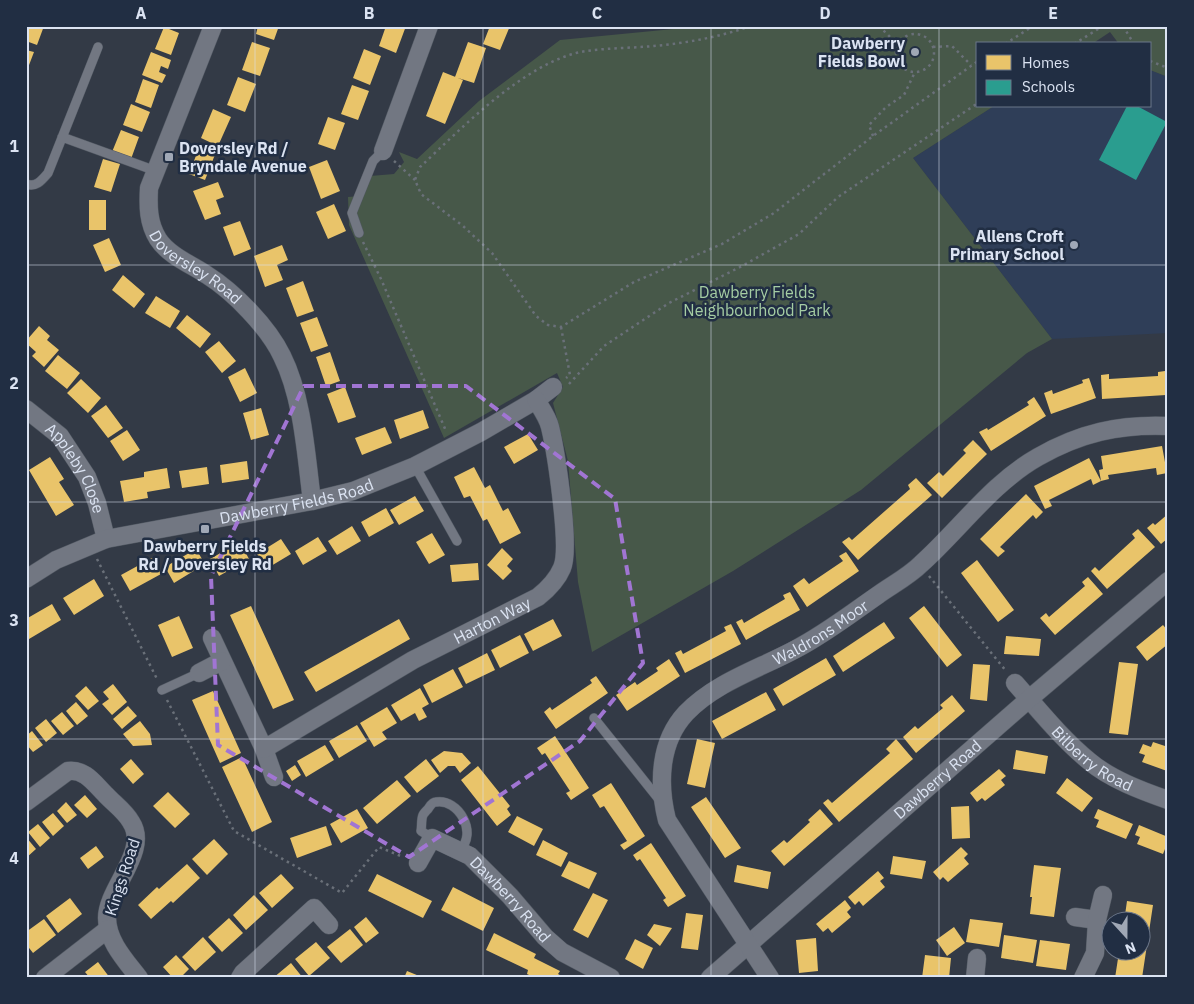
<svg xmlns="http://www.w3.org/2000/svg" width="1194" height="1004" font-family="'IBM Plex Sans',sans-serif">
<rect width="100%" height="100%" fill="#333a46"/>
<path fill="#2f3e58" d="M 1150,70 L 1168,77 L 1168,333 L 1052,339 L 913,158 L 994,106 L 1150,106 Z"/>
<path fill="#475849" d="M 704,26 L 1168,26 L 1168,77 L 1150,70 L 1150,44 L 1119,44 L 1110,32 L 1092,44 L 978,44 L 978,106 L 994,106 L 913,158 L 1052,339 L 1027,353 L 861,490 L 733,571 L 592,652 L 578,582 L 568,461 L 553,403 L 563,387 L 557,373 L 444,438 L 349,225 L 348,197 L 361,196 L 370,176 L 394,174 L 404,162 L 399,152 L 417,159 L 479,101 L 560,40 Z"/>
<path fill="#e9c46a" d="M 26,26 L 44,26 L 37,45 L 26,41 Z
M 258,26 L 279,26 L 274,40 L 256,34 Z
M 386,26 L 406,26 L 396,53 L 379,46 Z
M 490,26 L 510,26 L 500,50 L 483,44 Z
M 164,27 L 179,33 L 171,55 L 155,49 Z
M 252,42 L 270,48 L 260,76 L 242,70 Z
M 468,42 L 486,48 L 474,83 L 455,77 Z
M 364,49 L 381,56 L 370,85 L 353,78 Z
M 26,50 L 34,52 L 26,73 Z
M 151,52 L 171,60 L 168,69 L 161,66 L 159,72 L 166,75 L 162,83 L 142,75 Z
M 443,72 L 463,80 L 445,124 L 426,116 Z
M 238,77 L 256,84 L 245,112 L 227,105 Z
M 143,79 L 159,85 L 151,108 L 135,102 Z
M 352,85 L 369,91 L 358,120 L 341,114 Z
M 131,104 L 150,112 L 142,132 L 123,125 Z
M 213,109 L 231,117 L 218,146 L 201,138 Z
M 328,117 L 345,123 L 335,150 L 318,144 Z
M 121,130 L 139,137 L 131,159 L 112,152 Z
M 200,145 L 216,152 L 205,180 L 189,174 Z
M 103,159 L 120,164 L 111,192 L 94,187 Z
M 327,160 L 340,191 L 321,199 L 309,167 Z
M 218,182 L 224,197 L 216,200 L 221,214 L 205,220 L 193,191 Z
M 89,200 L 106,200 L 106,230 L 89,230 Z
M 334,204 L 346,231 L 328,239 L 316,212 Z
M 240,221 L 251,249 L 234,256 L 223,227 Z
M 109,238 L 121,265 L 105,272 L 93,245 Z
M 282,245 L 288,260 L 277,265 L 283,280 L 265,287 L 254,256 Z
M 123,275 L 145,294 L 134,308 L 112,290 Z
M 303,281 L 314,311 L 297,317 L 286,288 Z
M 156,296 L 180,311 L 170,328 L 145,313 Z
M 187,315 L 211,334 L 200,348 L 176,328 Z
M 317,317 L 328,346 L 311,352 L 300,323 Z
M 39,326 L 50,336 L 47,340 L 59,350 L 44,367 L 32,356 L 36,352 L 26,343 L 26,341 Z
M 219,341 L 236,361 L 222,373 L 205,352 Z
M 330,352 L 340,381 L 326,386 L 316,357 Z
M 58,355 L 80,373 L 67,389 L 45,371 Z
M 245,368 L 257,393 L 240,402 L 228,377 Z
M 1165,371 L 1166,395 L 1102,399 L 1101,375 L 1109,374 L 1109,379 L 1158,376 L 1158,372 Z
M 1089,378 L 1096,398 L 1051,414 L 1044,393 L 1052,390 L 1053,394 L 1083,383 L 1082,380 Z
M 81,379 L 101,398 L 88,413 L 67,393 Z
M 345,387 L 356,417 L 338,423 L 327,394 Z
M 1034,397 L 1046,416 L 991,451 L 979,432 L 987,428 L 988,430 L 1029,405 L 1027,402 Z
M 106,405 L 123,428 L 108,438 L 91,416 Z
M 261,408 L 269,435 L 251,440 L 243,413 Z
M 423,410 L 429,428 L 400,439 L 394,420 Z
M 385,427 L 392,443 L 362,455 L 355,438 Z
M 127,430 L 140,450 L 123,461 L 110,441 Z
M 528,434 L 538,450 L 514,464 L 504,447 Z
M 973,440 L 987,454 L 942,498 L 927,483 L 939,472 L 943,476 L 966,453 L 963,450 Z
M 1162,446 L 1167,473 L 1157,475 L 1156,468 L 1108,475 L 1109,479 L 1101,481 L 1099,470 L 1103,469 L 1101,456 Z
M 50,457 L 64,479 L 59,482 L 74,505 L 56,516 L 29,470 Z
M 1089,458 L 1101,481 L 1093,485 L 1091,479 L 1049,500 L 1052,506 L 1045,509 L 1034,486 Z
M 247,461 L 249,479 L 222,483 L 220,465 Z
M 207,467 L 209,484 L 182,488 L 179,471 Z
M 474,467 L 485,488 L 490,485 L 503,511 L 508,508 L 521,533 L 500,544 L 487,519 L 483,521 L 470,496 L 464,498 L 454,477 Z
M 167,468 L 170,488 L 147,492 L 148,498 L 124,502 L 120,481 L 144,477 L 144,472 Z
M 916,478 L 932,495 L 858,560 L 842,542 L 849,537 L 852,540 L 910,489 L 908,485 Z
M 1026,494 L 1043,512 L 1036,519 L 1033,515 L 1000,547 L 1005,551 L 998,557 L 980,539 Z
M 415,496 L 424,511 L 399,525 L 390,510 Z
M 386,508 L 394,523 L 369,537 L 361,522 Z
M 1168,514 L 1168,538 L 1161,544 L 1147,528 L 1153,523 L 1155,525 Z
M 352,526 L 361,541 L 337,555 L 328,541 Z
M 1138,529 L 1155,547 L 1107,589 L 1091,571 L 1095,567 L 1099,571 L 1135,538 L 1132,534 Z
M 432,533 L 445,555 L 429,564 L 416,542 Z
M 318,537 L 327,551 L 303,565 L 295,551 Z
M 281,539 L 291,554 L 266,569 L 257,554 Z
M 240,542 L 249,559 L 219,576 L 210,559 Z
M 502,548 L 513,559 L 507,566 L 512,571 L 503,580 L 487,565 Z
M 196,549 L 205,564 L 174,583 L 165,567 Z
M 846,552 L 859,571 L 807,607 L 793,586 L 804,578 L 809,584 L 843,561 L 839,556 Z
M 152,558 L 161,574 L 130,591 L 121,575 Z
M 977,560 L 1014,610 L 998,622 L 961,573 Z
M 478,563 L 479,580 L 452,582 L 450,565 Z
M 1088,577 L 1103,594 L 1055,635 L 1040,618 L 1046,613 L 1049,617 L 1085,586 L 1082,582 Z
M 94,579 L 104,596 L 74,615 L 63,598 Z
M 790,592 L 800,610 L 746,640 L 736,622 L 742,619 L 744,623 L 785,599 L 783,595 Z
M 52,604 L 61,620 L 29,639 L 26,633 L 26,619 Z
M 251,606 L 294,700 L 273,709 L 230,615 Z
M 924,606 L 962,655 L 947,667 L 909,618 Z
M 179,616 L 193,648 L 172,657 L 158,625 Z
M 399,619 L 410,639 L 316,692 L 304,672 Z
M 553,619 L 562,636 L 533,651 L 524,634 Z
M 884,622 L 895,638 L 843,672 L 833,656 Z
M 731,624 L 741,644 L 685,673 L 675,653 L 681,650 L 683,654 L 726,631 L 724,627 Z
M 1163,625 L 1168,631 L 1168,644 L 1147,661 L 1136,647 Z
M 520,635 L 529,653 L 500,668 L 491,650 Z
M 1006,636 L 1041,639 L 1039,656 L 1004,654 Z
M 487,653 L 495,670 L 466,684 L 458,668 Z
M 826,658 L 836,675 L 783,706 L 773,689 Z
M 669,659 L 680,676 L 627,711 L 616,695 L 635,682 L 637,685 L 658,671 L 656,668 Z
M 1119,662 L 1138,664 L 1128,735 L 1109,733 Z
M 973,664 L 990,665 L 987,701 L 970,699 Z
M 453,669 L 463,687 L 432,703 L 423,685 Z
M 596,676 L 608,693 L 556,729 L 544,712 L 550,707 L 552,710 L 592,683 L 590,680 Z
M 113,684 L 127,702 L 112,715 L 102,704 L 109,699 L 103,692 Z
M 86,686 L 99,701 L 88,710 L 75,696 Z
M 420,688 L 429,704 L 422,708 L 427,717 L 419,721 L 415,713 L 401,721 L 391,705 Z
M 213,691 L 241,753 L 220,763 L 192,700 Z
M 766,692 L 776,710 L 722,739 L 712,721 Z
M 952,695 L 965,711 L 916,753 L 903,737 L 915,726 L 918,729 L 943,708 L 940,705 Z
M 76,702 L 88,716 L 77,725 L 66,711 Z
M 128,706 L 137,716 L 122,729 L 113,719 Z
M 387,707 L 397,723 L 382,732 L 387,739 L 374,747 L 360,723 Z
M 62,712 L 74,726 L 63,735 L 51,721 Z
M 46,719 L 57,733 L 46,742 L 35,728 Z
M 140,721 L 150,734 L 152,745 L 133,746 L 123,734 Z
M 357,725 L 367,741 L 339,758 L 329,741 Z
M 32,731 L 43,745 L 33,752 L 26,744 L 26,736 Z
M 555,736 L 589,788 L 571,800 L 566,793 L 570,791 L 545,753 L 542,755 L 537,748 Z
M 697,739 L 715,743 L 705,788 L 687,784 Z
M 896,739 L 913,759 L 839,822 L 823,803 L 828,799 L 832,803 L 890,753 L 886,749 Z
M 1153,742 L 1168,747 L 1167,771 L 1142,762 L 1145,755 L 1139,753 L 1143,744 L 1151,747 Z
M 325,745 L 334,760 L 306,777 L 297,761 Z
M 1016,750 L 1048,756 L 1045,774 L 1013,769 Z
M 444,751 L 462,753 L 471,763 L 460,773 L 455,766 L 448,766 L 440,773 L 431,760 Z
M 242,757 L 272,822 L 252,832 L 222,767 Z
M 131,759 L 144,774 L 133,784 L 120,769 Z
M 426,759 L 439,776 L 417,793 L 404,777 Z
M 295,765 L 301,775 L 292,781 L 286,771 Z
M 478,766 L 510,806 L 507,809 L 511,815 L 497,826 L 461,780 Z
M 999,769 L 1006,776 L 1001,780 L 1005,785 L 985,801 L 982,798 L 977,802 L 970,793 Z
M 1067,778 L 1093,798 L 1082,812 L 1056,793 Z
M 397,780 L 411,796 L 377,824 L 363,808 Z
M 611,783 L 645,836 L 624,850 L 620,845 L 627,841 L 604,806 L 600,808 L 592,795 Z
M 168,792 L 190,814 L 175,828 L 153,806 Z
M 85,795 L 97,809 L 87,818 L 74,805 Z
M 706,797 L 741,848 L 725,858 L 691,807 Z
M 66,802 L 77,815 L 67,823 L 57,811 Z
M 969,806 L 970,838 L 952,839 L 951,807 Z
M 357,809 L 368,828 L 341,843 L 330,824 Z
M 820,809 L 833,824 L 784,866 L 771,851 L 784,840 L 787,843 L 810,822 L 808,820 Z
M 1098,809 L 1133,824 L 1126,839 L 1096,827 L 1099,820 L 1094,818 Z
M 53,813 L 64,826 L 53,836 L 42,822 Z
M 517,816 L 543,829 L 534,846 L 508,832 Z
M 38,824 L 50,838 L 40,847 L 28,832 Z
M 1139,825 L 1168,837 L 1168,850 L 1165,849 L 1163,854 L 1137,844 L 1140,837 L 1135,835 Z
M 326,826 L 332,845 L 297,858 L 290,838 Z
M 26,837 L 36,849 L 26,858 Z
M 214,839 L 228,854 L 207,875 L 192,859 Z
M 543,840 L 568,853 L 561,867 L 536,855 Z
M 651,843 L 686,896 L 668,907 L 663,900 L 666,898 L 640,859 L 637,861 L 633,855 Z
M 96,846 L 104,857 L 88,869 L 80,858 Z
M 961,847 L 968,854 L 964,858 L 969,864 L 948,882 L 943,877 L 940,880 L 933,872 Z
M 893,856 L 926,861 L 922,879 L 890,874 Z
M 569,861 L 597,873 L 589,889 L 561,876 Z
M 187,864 L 200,878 L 173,903 L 171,901 L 151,919 L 138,905 L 157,887 L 159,889 Z
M 737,865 L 771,872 L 768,889 L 734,882 Z
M 1034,865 L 1061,868 L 1054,917 L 1030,914 L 1032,897 L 1030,897 Z
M 878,871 L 884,878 L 880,881 L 885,887 L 863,906 L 859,901 L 855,905 L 848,897 Z
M 281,874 L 294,888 L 272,908 L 259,893 Z
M 377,874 L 432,901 L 423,918 L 368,891 Z
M 453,887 L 494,908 L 483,931 L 441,910 Z
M 593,893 L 608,900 L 588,938 L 573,930 Z
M 254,895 L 268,910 L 246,930 L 233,915 Z
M 70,898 L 82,914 L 58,933 L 46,916 Z
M 845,900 L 851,908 L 847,912 L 851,917 L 832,933 L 828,928 L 823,932 L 816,924 Z
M 1127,901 L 1153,905 L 1142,978 L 1115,978 L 1119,952 L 1142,952 L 1142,922 L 1124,922 Z
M 686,913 L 703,915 L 698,950 L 681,948 Z
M 366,917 L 379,933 L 366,943 L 354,927 Z
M 229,918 L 243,933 L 222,952 L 208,937 Z
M 44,919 L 56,935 L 33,953 L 26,944 L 26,932 Z
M 970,919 L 1003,923 L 999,947 L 966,942 Z
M 654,924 L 672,928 L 660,946 L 647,935 Z
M 954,927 L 965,943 L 947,956 L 936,940 Z
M 350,929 L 363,945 L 341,963 L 327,947 Z
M 494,933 L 536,954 L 534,958 L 560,971 L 558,974 L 565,978 L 535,978 L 527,974 L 528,970 L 486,950 Z
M 1004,935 L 1037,940 L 1033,963 L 1001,958 Z
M 203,937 L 216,952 L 195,971 L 182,957 Z
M 816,938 L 818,971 L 799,973 L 796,940 Z
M 635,939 L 653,948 L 643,969 L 625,959 Z
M 1040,940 L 1070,944 L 1066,970 L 1036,966 Z
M 316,942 L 330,958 L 309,976 L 295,959 Z
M 176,955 L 189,969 L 180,978 L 173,978 L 163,967 Z
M 925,955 L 951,958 L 949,978 L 922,978 Z
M 98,962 L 110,978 L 90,978 L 85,972 Z
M 291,963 L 303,978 L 273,978 Z
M 407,971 L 424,978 L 404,978 Z"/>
<path fill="#2a9d8f" d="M 1127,106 L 1137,106 L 1167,122 L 1136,180 L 1099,160 Z"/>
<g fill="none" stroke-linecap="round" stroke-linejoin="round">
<g stroke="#525963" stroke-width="10">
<path id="service" d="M 62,137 L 156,171
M 26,184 C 36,188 42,180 48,173 L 98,47
M 359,233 L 352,213 L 373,161 L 383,151
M 415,466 L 457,541
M 162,690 L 199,673
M 594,718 L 661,802
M 432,838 L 421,831 C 422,826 421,819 423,815 C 424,813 426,811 428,809 C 430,806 432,802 436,802 C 458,798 479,833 459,851"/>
</g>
<g stroke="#525963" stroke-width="19">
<g id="minor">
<path id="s1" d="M 213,26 L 149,188 C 148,206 148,223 158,239 C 168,255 192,265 207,275 C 234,292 268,327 282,356 C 303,398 306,455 312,501"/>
<path d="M 383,151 L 429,26"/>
<path id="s2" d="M 26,409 L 60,436 L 87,477 L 97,503 L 106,539"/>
<path id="s3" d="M 26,579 L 56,560 L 106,539 L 312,501 L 353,491 L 415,466 L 481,432 L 536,400 L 553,387"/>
<path d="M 212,638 L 264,749 L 274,777"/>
<path d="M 199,673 L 222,661"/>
<path id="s4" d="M 1015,683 C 1039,710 1061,738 1089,761 C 1110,779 1142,791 1168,800"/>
<path id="s5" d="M 264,749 L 413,660 L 538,597 C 548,589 557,580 562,568 C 571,548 556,452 550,427 C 548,418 541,408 536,400"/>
<path d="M 26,802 L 68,771 C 85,769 94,783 105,794 C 113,803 125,811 131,822 C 150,851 107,888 107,918 C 107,941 126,961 139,978"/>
<path id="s6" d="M 418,863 L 432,838 L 470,856 L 510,896 L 545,937 L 562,952 L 611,978"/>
<path d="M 1075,917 L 1097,920"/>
<path d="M 45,978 L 108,929"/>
<path d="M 240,978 L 243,973 L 314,908 L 329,925"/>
<path id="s7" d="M 710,978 L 1029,699 L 1168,581"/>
<path id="s8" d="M 770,978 L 667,820 C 658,784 659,742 686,713 C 716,682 759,669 796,649 C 825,634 852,613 878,595 C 892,585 909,576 921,564 C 960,529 992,483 1038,457 C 1080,433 1119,424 1168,426"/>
<path d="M 975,978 L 977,958"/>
<path d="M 1083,978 L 1095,953 L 1097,920 L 1103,895"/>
</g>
</g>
<path stroke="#6a7079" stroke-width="2.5" stroke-dasharray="2.5 4" stroke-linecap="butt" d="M 751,26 C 719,37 687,43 654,46 C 632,48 608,48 586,51 C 527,60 462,128 420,167 L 415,180 L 421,194 L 463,226 L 492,253 L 536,316 L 548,325 L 561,327 L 634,282 L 722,244 L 774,213 L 873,136 L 978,61
M 879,26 L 898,45
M 1123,26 L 1134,44
M896 53a19 19 0 1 1 38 0a19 19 0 1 1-38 0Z
M 1005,44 L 1033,26
M 1074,44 L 1103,26
M 933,47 L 952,46 L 971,65
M 1150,61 L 1168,68
M 873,136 L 869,125 L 886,107 L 904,95 L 915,72
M 394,161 L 415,180
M 363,242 L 381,279 L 446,431
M 561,327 L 570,375 L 566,378
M 569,384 L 604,346 L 669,303 L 742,266 L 799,234 L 838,197 L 978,103
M 97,559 L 157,679
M 929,576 L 1006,671
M 167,700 L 234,831 L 342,893 L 379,847 L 403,857"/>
<use href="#service" stroke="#727782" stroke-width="9"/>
<use href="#minor" stroke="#727782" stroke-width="18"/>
</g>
<path fill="none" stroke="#a175d3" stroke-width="4" stroke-dasharray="10 6" stroke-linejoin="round" d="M 304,386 L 466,386 L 615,499 L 643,663 L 580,741 L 409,857 L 218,745 L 211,576 Z"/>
<path fill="none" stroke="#dbe3f2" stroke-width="1" stroke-opacity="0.55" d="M 255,26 L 255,978M 483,26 L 483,978M 711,26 L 711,978M 939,26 L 939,978M 26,265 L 1168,265M 26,502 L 1168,502M 26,739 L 1168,739"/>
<g fill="#a0a8b6" stroke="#212e43" stroke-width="2">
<circle cx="915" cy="52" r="5"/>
<rect x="164" y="152" width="10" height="10" rx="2.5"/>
<circle cx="1074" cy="245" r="5"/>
<rect x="200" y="524" width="10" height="10" rx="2.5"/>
</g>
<g text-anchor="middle" stroke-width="5" stroke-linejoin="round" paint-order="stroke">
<g font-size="16" font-weight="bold" fill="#dbe3f2" stroke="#212e43" text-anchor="end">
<text x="905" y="49">Dawberry<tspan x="905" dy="18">Fields Bowl</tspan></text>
<text x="179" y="154" text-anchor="start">Doversley Rd /<tspan x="179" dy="18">Bryndale Avenue</tspan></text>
<text x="1064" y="242">Allens Croft<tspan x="1064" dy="18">Primary School</tspan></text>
<text x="205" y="552" text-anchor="middle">Dawberry Fields<tspan x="205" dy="18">Rd / Doversley Rd</tspan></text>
</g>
<g font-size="16" fill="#dbe3f2" stroke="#212e43">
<text dy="6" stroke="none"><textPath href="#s1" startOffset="274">Doversley Road</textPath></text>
<text dy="6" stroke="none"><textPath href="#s2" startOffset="79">Appleby Close</textPath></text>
<text dy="6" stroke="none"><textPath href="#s3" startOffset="284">Dawberry Fields Road</textPath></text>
<text dy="6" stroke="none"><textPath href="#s5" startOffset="262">Harton Way</textPath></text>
<text dy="6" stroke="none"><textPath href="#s8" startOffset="459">Waldrons Moor</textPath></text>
<text dy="6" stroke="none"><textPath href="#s4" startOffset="109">Bilberry Road</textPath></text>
<text dy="6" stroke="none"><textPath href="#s7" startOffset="302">Dawberry Road</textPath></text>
<text transform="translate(122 877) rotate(-72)" y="6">Kings Road</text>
<text dy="6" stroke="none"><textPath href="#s6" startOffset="130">Dawberry Road</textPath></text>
</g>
<g font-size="16" fill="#a5cda3" stroke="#212e43">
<text x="757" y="298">Dawberry Fields<tspan x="757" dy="18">Neighbourhood Park</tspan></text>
</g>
</g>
<rect width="1194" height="1004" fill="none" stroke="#212e43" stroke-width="55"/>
<rect x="976" y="42" width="175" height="65" fill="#212e43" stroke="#6b7689"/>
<rect x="986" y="55" width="25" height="15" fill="#e9c46a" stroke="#6b7689"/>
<text x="1022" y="68" font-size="15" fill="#dbe3f2">Homes</text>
<rect x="986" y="80" width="25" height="15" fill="#2a9d8f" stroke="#6b7689"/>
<text x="1022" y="92" font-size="15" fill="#dbe3f2">Schools</text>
<g transform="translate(1126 936) rotate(159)"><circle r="24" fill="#212e43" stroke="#6b7689"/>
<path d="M0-4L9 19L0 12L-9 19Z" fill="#a0a8b6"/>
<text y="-8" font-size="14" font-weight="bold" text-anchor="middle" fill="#dbe3f2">N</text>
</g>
<rect x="28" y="28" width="1138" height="948" fill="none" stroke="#dbe3f2" stroke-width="2"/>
<g font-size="16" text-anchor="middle" font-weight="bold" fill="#dbe3f2">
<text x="141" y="19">A</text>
<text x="369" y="19">B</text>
<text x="597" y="19">C</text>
<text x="825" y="19">D</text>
<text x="1053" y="19">E</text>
<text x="14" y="152">1</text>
<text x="14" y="389">2</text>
<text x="14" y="626">3</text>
<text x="14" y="864">4</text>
</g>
</svg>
